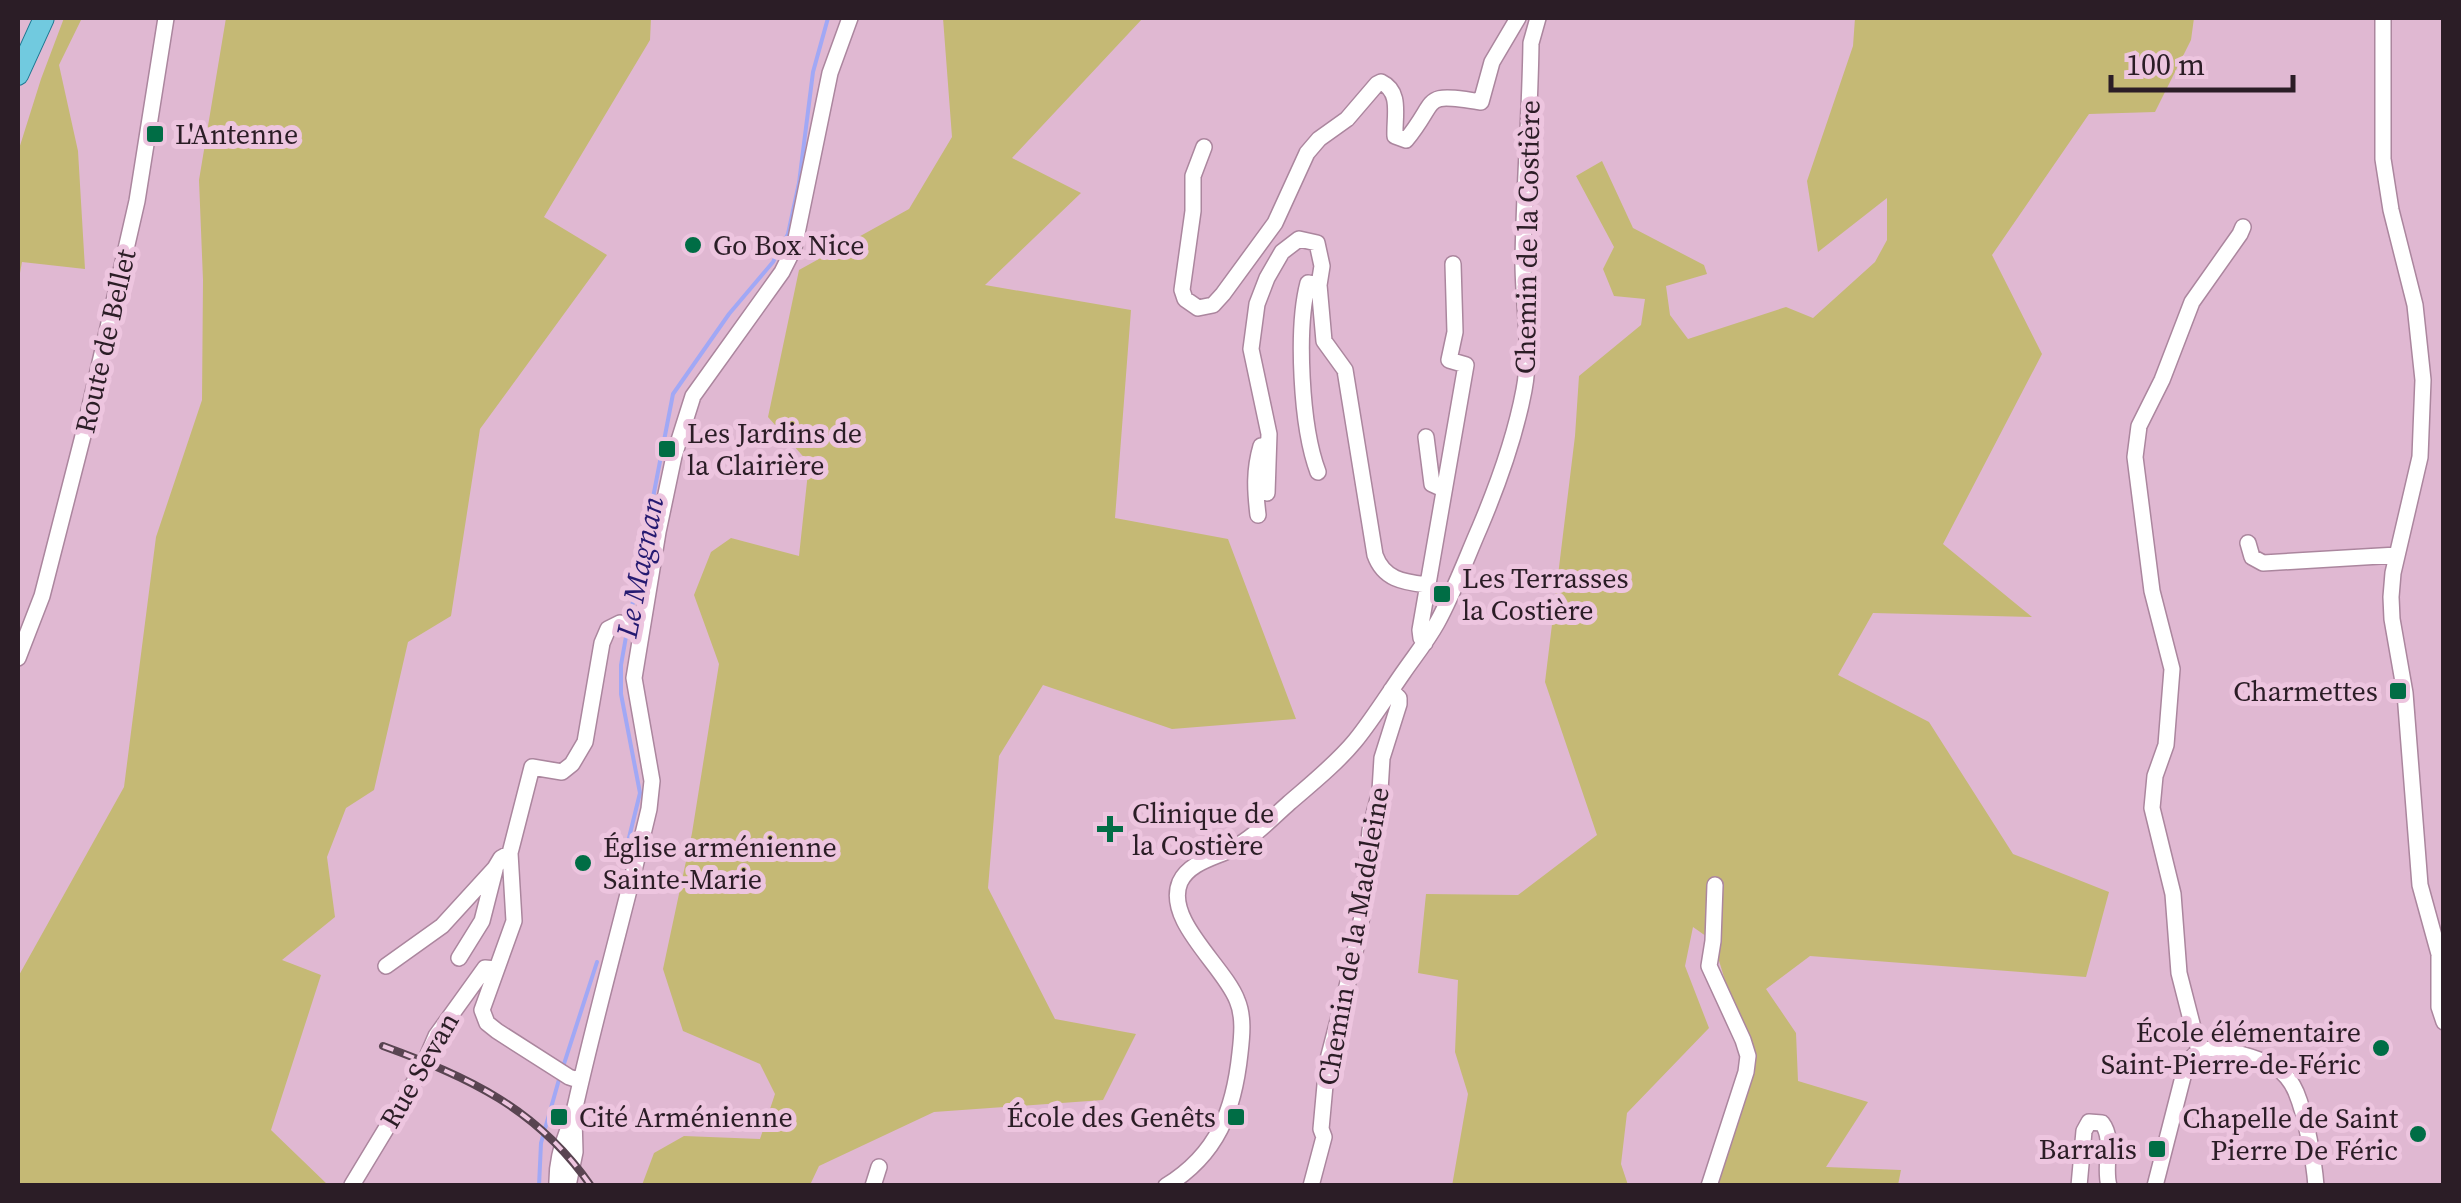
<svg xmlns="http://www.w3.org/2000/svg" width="2461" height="1203" font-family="'Source Serif 4',serif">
<rect width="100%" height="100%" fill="#e0b8d2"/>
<path fill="#c5b975" d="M 64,18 L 82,18 L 59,65 L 78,151 L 85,269 L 22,262 L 18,284 L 18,152 L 41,79 Z
M 226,18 L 651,18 L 650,40 L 544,217 L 607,255 L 480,429 L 451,616 L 408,642 L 374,790 L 346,808 L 327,857 L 335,917 L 282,960 L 321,975 L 271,1130 L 328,1185 L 18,1185 L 18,977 L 124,787 L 156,537 L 202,400 L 203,280 L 199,180 Z
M 943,18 L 1143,18 L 1012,158 L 1081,193 L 985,285 L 1131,310 L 1115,518 L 1228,539 L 1296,719 L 1172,729 L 1043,685 L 999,756 L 988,888 L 1055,1019 L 1136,1034 L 1103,1100 L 934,1112 L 819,1166 L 810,1185 L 642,1185 L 654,1153 L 684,1136 L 760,1139 L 775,1094 L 760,1064 L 683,1031 L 663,969 L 692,833 L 719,664 L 694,595 L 711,552 L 731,538 L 799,556 L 809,463 L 768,417 L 799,270 L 909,209 L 952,137 Z
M 1855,18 L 2194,18 L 2191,40 L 2155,112 L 2089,114 L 1992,255 L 2042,354 L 1943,544 L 2032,617 L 1873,613 L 1838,675 L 1929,722 L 2013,854 L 2109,892 L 2086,977 L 1810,956 L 1766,989 L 1796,1033 L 1798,1081 L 1868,1102 L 1826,1167 L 1901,1170 L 1898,1185 L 1709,1185 L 1748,1056 L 1713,941 L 1693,927 L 1685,966 L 1709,1028 L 1627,1113 L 1621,1164 L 1628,1185 L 1452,1186 L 1468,1094 L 1455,1052 L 1458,980 L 1418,973 L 1426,894 L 1518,895 L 1597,835 L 1545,682 L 1575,436 L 1579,376 L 1641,325 L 1645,299 L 1614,296 L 1603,269 L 1614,247 L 1576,176 L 1602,161 L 1633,228 L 1704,265 L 1707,274 L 1666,286 L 1670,315 L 1688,339 L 1786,307 L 1813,318 L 1875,262 L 1887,240 L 1887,198 L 1818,252 L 1807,181 L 1853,46 Z"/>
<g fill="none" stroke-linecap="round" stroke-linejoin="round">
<path stroke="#a1a8f5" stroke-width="4" d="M 629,622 L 673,394 L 729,314 L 773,262 L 788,234 L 799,183 L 813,72 L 828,18
M 625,854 L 640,793 L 621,694 L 621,665 L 627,631
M 563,1067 L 597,962
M 539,1186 L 541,1143 L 560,1076"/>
<g stroke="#ab869e" stroke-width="18">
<path id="minor" d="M 2383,18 L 2383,159 L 2391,210 L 2415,305 L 2423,380 L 2420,457 L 2393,573 L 2391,597 L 2392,619 L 2405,693 L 2420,885 L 2439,954 L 2439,1007 L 2444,1022
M 1204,147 L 1193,176 L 1193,211 L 1182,290 L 1185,299 L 1198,308 L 1213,305 L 1223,294 L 1275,223 L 1307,153 L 1319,139 L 1347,119 L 1377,84 L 1381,82 C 1402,92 1394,116 1395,136 L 1406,140 C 1440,99 1419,92 1481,102 L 1492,62 L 1518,18
M 1426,437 L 1432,484 L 1443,489
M 1318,472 C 1301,427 1296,329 1308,283 L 1319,285 L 1324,341 L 1345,370 L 1375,555 C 1384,580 1404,582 1427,585
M 1267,493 L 1269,434 L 1251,349 L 1257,304 L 1267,278 L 1282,252 L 1299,239 L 1317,243 L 1322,266 L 1319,285
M 1258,515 C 1255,490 1254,470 1261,446
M 2248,543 L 2252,557 L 2263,563 L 2397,555
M 1425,643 L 1421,638 L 1420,630 L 1466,365 L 1449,360 L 1455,332 L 1453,264
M 18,658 L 42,596 L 85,428 L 137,201 L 166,18
M 459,958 L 482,921 L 495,870
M 386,966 L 442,926 L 495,868 L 501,858 L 510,853
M 2199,1051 L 2179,973 L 2173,894 L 2152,808 L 2155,776 L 2166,745 L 2172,669 L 2152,591 L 2135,457 L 2139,426 L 2162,380 L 2192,302 L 2240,234 L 2243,227
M 581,1081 L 569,1077 L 497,1031 L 487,1023 L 482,1010 L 514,921 L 510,853 L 532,767 L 562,772 L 572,764 L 585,742 L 602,643 L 608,629 L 620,623 L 642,629
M 352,1185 L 421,1071 L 436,1036 L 485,968 L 496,969
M 557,1186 C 556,1149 569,1135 576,1103 C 598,1005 626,907 649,809 L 652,781 L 634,678 L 658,532 L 674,456 L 693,396 L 782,272 L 794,248 L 830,73 L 850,18
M 568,1186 L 575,1152 L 574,1118
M 873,1186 L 879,1167
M 1166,1186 C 1218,1154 1234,1110 1240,1053 C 1242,1036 1244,1016 1237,1000 C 1224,966 1164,920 1180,882 C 1189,863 1213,858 1230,850 C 1252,839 1270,820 1289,803 C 1311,784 1336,764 1355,741 C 1372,720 1387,696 1403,673 C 1414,657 1427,641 1437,623 C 1454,592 1466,559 1480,527 C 1499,482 1515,438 1524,390 C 1532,349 1523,304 1523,262 C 1524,189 1530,116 1531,43 L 1538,18
M 1311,1186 L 1324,1137 L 1321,1129 L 1327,1063 L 1352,967 L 1363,911 L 1370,830 L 1380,791 L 1382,758 L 1399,704 L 1399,698 L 1391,690
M 1709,1186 L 1746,1072 L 1748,1056 L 1743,1040 L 1709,966 L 1713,941 L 1715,885
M 2079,1186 L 2084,1131 L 2089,1122 L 2102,1123 C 2115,1140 2103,1165 2109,1186
M 2155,1186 L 2185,1069 C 2189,1062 2192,1055 2200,1051 C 2215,1044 2262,1059 2276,1068 C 2285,1073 2292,1083 2296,1092 C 2306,1116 2314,1160 2316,1186"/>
</g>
<g stroke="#1b7790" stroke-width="22">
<path id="major" d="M 18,75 L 44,18"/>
</g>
<use href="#minor" stroke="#fff" stroke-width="15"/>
<use href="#major" stroke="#71cadf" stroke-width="20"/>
<g stroke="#594451" stroke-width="8">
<path id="rail" d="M 383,1046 C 468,1077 537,1108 591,1186"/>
</g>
<use href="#rail" stroke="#edc5df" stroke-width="4" stroke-dasharray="11" stroke-linecap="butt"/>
</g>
<g fill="#006d45" stroke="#edc5df" stroke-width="4">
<rect x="145" y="124" width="20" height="20" rx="5"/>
<circle cx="693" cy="245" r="10"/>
<rect x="657" y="439" width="20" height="20" rx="5"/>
<rect x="1432" y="584" width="20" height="20" rx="5"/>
<rect x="2388" y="681" width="20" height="20" rx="5"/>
<path d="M1105 814h10v10h10v10h-10v10h-10v-10h-10v-10h10z"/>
<circle cx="583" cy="863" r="10"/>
<circle cx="2381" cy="1048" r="10"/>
<rect x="549" y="1107" width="20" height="20" rx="5"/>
<rect x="1226" y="1107" width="20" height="20" rx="5"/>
<circle cx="2418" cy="1134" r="10"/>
<rect x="2147" y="1139" width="20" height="20" rx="5"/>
</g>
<g text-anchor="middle" stroke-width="10" stroke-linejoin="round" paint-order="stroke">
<g font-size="28" fill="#2b1d26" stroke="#edc5df" text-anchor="start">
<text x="175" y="144">L'Antenne</text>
<text x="713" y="255">Go Box Nice</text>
<text x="687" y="443">Les Jardins de<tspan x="687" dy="32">la Clairière</tspan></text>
<text x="1462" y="588">Les Terrasses<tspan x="1462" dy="32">la Costière</tspan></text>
<text x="2378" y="701" text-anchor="end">Charmettes</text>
<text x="1132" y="823">Clinique de<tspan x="1132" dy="32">la Costière</tspan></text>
<text x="603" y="857">Église arménienne<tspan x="603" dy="32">Sainte-Marie</tspan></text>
<text x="2361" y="1042" text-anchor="end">École élémentaire<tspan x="2361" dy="32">Saint-Pierre-de-Féric</tspan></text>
<text x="579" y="1127">Cité Arménienne</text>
<text x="1216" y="1127" text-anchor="end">École des Genêts</text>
<text x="2398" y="1128" text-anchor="end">Chapelle de Saint<tspan x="2398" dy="32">Pierre De Féric</tspan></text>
<text x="2137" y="1159" text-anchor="end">Barralis</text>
</g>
<g font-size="28" fill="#2b1d26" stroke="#edc5df">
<text transform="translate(1527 237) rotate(-89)" y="10">Chemin de la Costière</text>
<text transform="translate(105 341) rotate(-77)" y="10">Route de Bellet</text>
<text transform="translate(1353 936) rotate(-80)" y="10">Chemin de la Madeleine</text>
<text transform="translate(419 1070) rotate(-60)" y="10">Rue Sevan</text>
</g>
<g font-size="30" font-style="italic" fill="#251a71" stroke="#edc5df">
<text transform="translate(640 567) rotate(-79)" y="10">Le Magnan</text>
</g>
</g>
<rect width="2461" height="1203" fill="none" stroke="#2b1d26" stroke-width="40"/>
<path d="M2111 75v15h182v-15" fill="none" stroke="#2b1d26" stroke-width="5"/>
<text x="2126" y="75" font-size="30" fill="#2b1d26" stroke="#edc5df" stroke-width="8" paint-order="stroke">100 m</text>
</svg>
